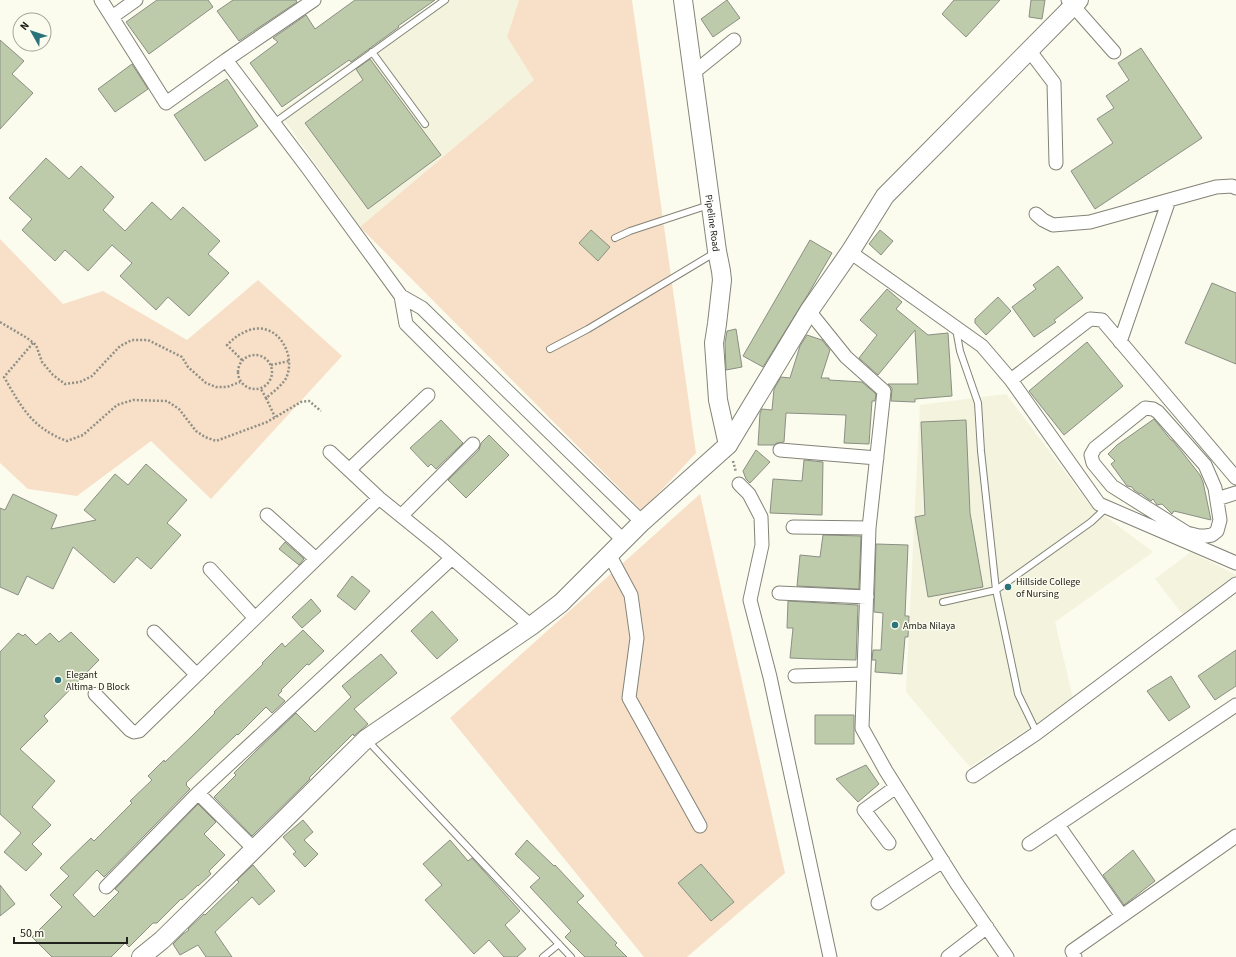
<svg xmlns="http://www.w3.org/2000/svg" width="1236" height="957" font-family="'Source Sans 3',sans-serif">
<rect width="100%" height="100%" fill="#fbfbee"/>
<path fill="#f3f3de" d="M 438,0 L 519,0 L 507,37 L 534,80 L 360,227 L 279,112 Z
M 1006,394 L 1089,504 L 1153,552 L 1055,622 L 1073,699 L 970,767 L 906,692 L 920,405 Z
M 1191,552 L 1236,575 L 1236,579 L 1184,616 L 1155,579 Z"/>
<path fill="#f8e0c8" d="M 519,0 L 632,0 L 696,453 L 642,511 L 360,227 L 534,80 L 507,37 Z
M 0,239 L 63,304 L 103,291 L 187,340 L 258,280 L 342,356 L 211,499 L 151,441 L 77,496 L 28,489 L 0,463 Z
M 700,494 L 785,873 L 687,957 L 644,957 L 450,718 Z"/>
<path fill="#bdcbaa" stroke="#8a8f84" d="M 157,0 L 208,0 L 213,7 L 149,54 L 126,22 Z
M 233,0 L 296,0 L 297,2 L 239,41 L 217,11 Z
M 355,0 L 435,0 L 398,26 L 399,27 L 351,62 L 349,60 L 282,107 L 250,63 L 278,42 L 273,38 L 306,15 L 315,29 Z
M 727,0 L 740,18 L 713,37 L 701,19 Z
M 954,0 L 1000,0 L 966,37 L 942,14 Z
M 1031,0 L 1045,0 L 1042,19 L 1029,17 Z
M 0,40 L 24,61 L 12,74 L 33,93 L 0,129 Z
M 1141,48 L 1202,138 L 1095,209 L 1071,171 L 1113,143 L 1097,119 L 1114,108 L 1106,96 L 1129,80 L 1118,63 Z
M 370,59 L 441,155 L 368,209 L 305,123 L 363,80 L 356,69 Z
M 132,64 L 148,89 L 115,112 L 98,89 Z
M 227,79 L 258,126 L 205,161 L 174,115 Z
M 46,158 L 69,179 L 81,166 L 114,197 L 103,210 L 125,231 L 152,202 L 171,220 L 183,207 L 220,241 L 208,254 L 229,273 L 189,316 L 168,297 L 156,310 L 120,276 L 132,263 L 112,245 L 88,271 L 65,250 L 55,261 L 22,230 L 32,219 L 9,198 Z
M 591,230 L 610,247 L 598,261 L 579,243 Z
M 880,230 L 893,241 L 881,255 L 869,244 Z
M 810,240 L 832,253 L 810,291 L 763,367 L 743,356 Z
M 1058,266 L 1083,298 L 1054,320 L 1056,322 L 1034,337 L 1012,307 L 1036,289 L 1033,285 Z
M 1212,283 L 1236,293 L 1236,364 L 1185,343 Z
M 887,289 L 902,302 L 896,309 L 928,335 L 948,333 L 952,396 L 915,399 L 915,402 L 891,401 L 892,388 L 888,384 L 918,384 L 915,330 L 878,375 L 859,358 L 877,335 L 860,320 Z
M 998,297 L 1011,311 L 986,335 L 975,323 L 975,319 Z
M 736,329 L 742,367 L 726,370 L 725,343 L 727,331 Z
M 807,335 L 822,340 L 830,350 L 821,378 L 829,378 L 829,380 L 862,382 L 876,394 L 875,401 L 872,401 L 869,444 L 844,443 L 846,415 L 786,413 L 784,442 L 777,443 L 774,445 L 758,445 L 760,413 L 762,409 L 772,410 L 774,389 L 781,377 L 790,378 L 800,346 Z
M 1087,342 L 1123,386 L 1064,435 L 1029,391 Z
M 1154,419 L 1171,440 L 1172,440 L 1182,452 L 1200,475 L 1203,482 L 1211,520 L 1174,511 L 1172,514 L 1162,504 L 1157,505 L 1153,499 L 1151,501 L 1140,493 L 1140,494 L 1134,490 L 1132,487 L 1127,486 L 1111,464 L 1115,461 L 1108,454 L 1117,445 Z
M 441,420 L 463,443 L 436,469 L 431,464 L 428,467 L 410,448 Z
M 966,420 L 970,513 L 983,587 L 928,597 L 915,517 L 925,515 L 921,422 Z
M 489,435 L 509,455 L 466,498 L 448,480 L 479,450 L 481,443 Z
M 756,450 L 770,462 L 750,483 L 746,479 L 743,471 Z
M 804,460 L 823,462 L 822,515 L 770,513 L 773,479 L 802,481 Z
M 146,464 L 187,500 L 167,523 L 181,535 L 151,569 L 137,557 L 114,583 L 73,547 L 53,589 L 27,576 L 18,595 L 0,587 L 0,508 L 5,510 L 13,494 L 57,515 L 51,529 L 96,520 L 84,510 L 115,474 L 128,485 Z
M 823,535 L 861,536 L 859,589 L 797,586 L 800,555 L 820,557 Z
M 285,542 L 304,559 L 299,565 L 279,549 Z
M 876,544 L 908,545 L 905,616 L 909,616 L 908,637 L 905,637 L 902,674 L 875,672 L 876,660 L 872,660 L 873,650 L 881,650 L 883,613 L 874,612 Z
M 352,576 L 370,591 L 355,610 L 337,596 Z
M 311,599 L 321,611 L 302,628 L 292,617 Z
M 788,601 L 858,605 L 856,660 L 814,659 L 790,658 L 793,628 L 787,628 Z
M 432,611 L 458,640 L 437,659 L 411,631 Z
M 303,630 L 324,651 L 309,665 L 307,664 L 281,690 L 282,691 L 278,695 L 285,701 L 272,713 L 266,707 L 238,735 L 237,734 L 186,783 L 187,784 L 186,785 L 190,789 L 104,877 L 97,870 L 73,895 L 94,917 L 119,892 L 115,889 L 198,804 L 216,822 L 204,834 L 225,855 L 209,871 L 211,874 L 198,886 L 198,885 L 182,900 L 181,899 L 157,923 L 153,923 L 129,947 L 125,943 L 111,957 L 52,957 L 32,937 L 62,907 L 50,895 L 69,876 L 60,868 L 91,838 L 94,841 L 132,803 L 130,801 L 152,780 L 148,776 L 164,760 L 165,762 L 192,736 L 215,713 L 214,712 L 263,664 L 262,663 L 282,643 L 285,647 Z
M 71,632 L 99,660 L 44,716 L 48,721 L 20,749 L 55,781 L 32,807 L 51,825 L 32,844 L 42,854 L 26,871 L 4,852 L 21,833 L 0,814 L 0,652 L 18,633 L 23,636 L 25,634 L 36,645 L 50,633 L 59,642 Z
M 1236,650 L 1236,686 L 1215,700 L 1198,676 Z
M 381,654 L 397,673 L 354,709 L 368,724 L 354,736 L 353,734 L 309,778 L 310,779 L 252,836 L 214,797 L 236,775 L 234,773 L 255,752 L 296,713 L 315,732 L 351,697 L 342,686 Z
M 1171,676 L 1190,707 L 1169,721 L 1147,691 Z
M 815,715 L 854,715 L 854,744 L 815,744 Z
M 866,765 L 879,784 L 858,802 L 836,779 Z
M 303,820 L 313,832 L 304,840 L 318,854 L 305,867 L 293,854 L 296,852 L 283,837 Z
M 450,840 L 468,861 L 472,858 L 520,911 L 505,925 L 526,949 L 517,957 L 504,957 L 489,940 L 474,954 L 425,900 L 442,885 L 423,864 Z
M 527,840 L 554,866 L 555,865 L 584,896 L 577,902 L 617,943 L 615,945 L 627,957 L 585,957 L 565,937 L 571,931 L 530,887 L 540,878 L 515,854 Z
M 1133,850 L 1155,881 L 1124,905 L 1103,875 Z
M 701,864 L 734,902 L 711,921 L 678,883 Z
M 253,865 L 275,891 L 259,905 L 252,897 L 215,932 L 232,957 L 206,957 L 198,945 L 180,955 L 173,944 L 183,934 L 189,930 L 188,929 L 204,914 L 205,915 L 239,882 L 237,880 Z
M 0,885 L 15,904 L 0,916 Z"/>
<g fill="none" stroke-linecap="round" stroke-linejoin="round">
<g stroke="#838377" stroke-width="8">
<path id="lane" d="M 372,52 L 425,124
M 274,123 L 445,0
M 615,238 L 630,231 L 709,205
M 550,349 L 588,329 L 716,252
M 943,602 L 996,590 L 981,451 L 978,403 L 960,351 L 956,329
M 1037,733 L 1018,694 L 996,590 L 1091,522 L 1107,507
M 367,740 L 571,957
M 543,957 L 559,944"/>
</g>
<g stroke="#838377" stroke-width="15">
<path id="street" d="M 101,0 L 166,103 L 226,60 L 307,167 L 401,296 L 422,308 L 642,522
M 1068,0 L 1114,52
M 112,17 L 136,0
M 1029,50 L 1054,83 L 1056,163
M 226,60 L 314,0
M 693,73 L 734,40
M 1036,214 L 1043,220 L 1053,225 L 1090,222 L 1216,187 L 1232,186 L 1236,188
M 850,252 L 982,346 L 1011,380 L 1099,504 L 1236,563
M 401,296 L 406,324 L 624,541
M 1120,342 L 1169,200
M 1011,380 L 1090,319 L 1102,320 L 1236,478
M 1145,408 L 1153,409 L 1158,412 L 1205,465 L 1215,488 L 1220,520 L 1217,531 L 1212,535 L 1206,536 L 1199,536 L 1187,533 L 1112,486 L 1093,463 L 1091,455 L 1095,448 Z
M 780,450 L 877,458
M 330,452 L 379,498 L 437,545 L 531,626
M 349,470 L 428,395
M 739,484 L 749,494 L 761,517 L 762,545 L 750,600 L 770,677 L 830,957
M 1217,499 L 1236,493
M 267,515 L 316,559
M 401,516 L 473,444
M 793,527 L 869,528 L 884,391 L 846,357 L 809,311
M 869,528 L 862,728 L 886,771 L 957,884 L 1007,957
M 609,554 L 631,595 L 637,638 L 629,698 L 700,826
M 210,569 L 255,618
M 779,593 L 867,597
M 154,632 L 197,675
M 795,676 L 864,674
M 95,694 L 130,730 L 134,732 L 139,731 L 379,498
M 973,776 L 1037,733 L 1236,584
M 198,793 L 254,849
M 1058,825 L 1122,916
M 889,843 L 864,810 L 896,787
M 1029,844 L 1236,705
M 106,887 L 198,793 L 452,558
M 878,903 L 943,861
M 948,957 L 987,927
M 1075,957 L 1072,951 L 1236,836"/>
</g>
<g stroke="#838377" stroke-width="20">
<g id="secondary">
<path id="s1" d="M 683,0 L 717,251 L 721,271 L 722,280 L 717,324 L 714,343 L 718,400 L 728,445"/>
<path d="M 141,957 L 162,940 L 366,739 L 531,626 L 561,603 L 642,522 L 728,445 L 809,311 L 850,252 L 885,196 L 1079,0"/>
</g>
</g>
<path stroke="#8f8f86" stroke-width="2.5" stroke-dasharray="2 2" stroke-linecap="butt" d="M 0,322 L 27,338 L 36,345 L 42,362 L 53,375 L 65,384 L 80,382 L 92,376 L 120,346 L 132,340 L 148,340 L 182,357 L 188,367 L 206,383 L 216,387 L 227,387 L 240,382
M 33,343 L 4,377 C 22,408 32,428 67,441 L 83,435 L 117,405 L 133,400 L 167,401 L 179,409 L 196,431 L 205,437 L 216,441 L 267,422 L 301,402 L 309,401 L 321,411
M238 372a17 17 0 1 1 34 0a17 17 0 1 1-34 0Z
M 242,360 L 227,345 C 233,339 239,334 247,331 C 275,319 296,352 287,376 C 285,383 272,393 266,398 L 261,389
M 271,365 L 289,361
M 266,398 L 275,417
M 733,461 L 736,472"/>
<use href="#lane" stroke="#fff" stroke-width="6"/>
<use href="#street" stroke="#fff" stroke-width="13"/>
<use href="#secondary" stroke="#fff" stroke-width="18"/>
</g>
<g fill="#2a737b" stroke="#fbfbee" stroke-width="1.5">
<circle cx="1008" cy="587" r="4"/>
<circle cx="895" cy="625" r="4"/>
<circle cx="58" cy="680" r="4"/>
</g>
<g text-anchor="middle" stroke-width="3" stroke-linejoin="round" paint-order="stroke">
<g font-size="10" fill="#22221d" stroke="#fbfbee">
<text dy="4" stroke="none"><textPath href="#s1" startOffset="225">Pipeline Road</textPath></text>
</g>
<g font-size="10" fill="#22221d" stroke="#fbfbee" text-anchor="start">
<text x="1016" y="585">Hillside College<tspan x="1016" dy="12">of Nursing</tspan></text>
<text x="903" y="629">Amba Nilaya</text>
<text x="66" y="678">Elegant<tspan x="66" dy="12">Altima- D Block</tspan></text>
</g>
</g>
<g transform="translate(32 32) rotate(309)"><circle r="19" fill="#fbfbee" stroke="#a4a49a"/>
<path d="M0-3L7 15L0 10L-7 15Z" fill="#2a737b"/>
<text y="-6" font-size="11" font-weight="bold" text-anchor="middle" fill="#22221d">N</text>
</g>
<path d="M14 937v6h113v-6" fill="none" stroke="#22221d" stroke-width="2"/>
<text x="20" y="937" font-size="12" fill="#22221d" stroke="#fbfbee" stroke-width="3" paint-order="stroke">50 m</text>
</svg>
